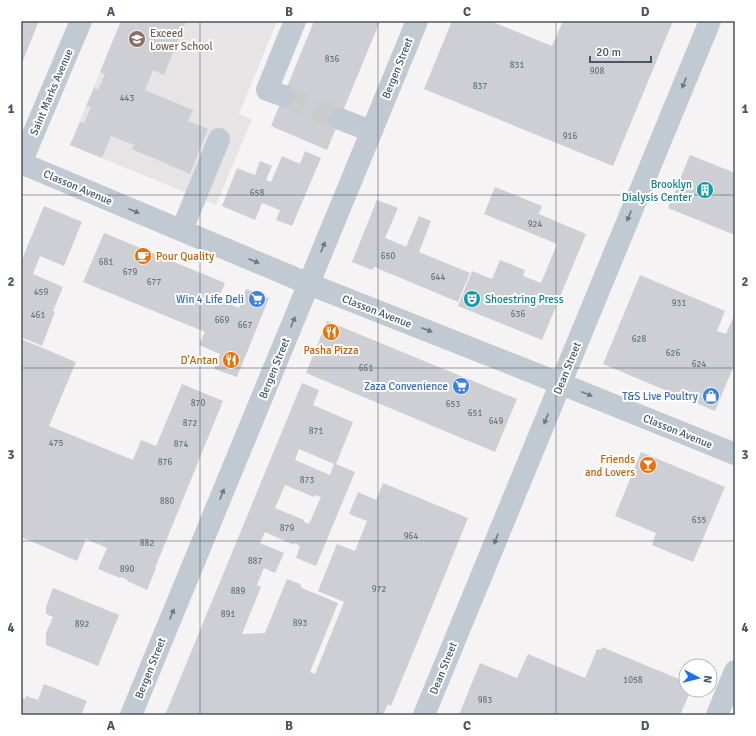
<svg xmlns="http://www.w3.org/2000/svg" width="756" height="736" font-family="Signika,sans-serif">
<rect width="100%" height="100%" fill="#f5f3f3"/>
<path fill="#e6e4e5" d="M 121,21 L 277,21 L 239,114 L 252,119 L 216,205 L 70,145 Z"/>
<path fill="#cdcfd5" fill-rule="evenodd" d="M 21,21 L 39,21 L 21,65 Z
M 121,21 L 186,21 L 164,75 L 153,70 L 145,90 L 193,110 L 188,121 L 208,129 L 190,174 L 132,149 L 134,145 L 111,136 L 102,158 L 70,145 L 80,122 L 84,123 L 91,107 L 86,106 L 94,88 L 98,90 L 105,74 L 100,72 Z
M 314,21 L 380,21 L 327,150 L 271,126 Z
M 452,21 L 490,21 L 552,46 L 563,21 L 569,22 L 570,21 L 673,21 L 613,166 L 424,89 Z
M 305,151 L 321,158 L 292,226 L 276,220 L 280,210 L 262,203 L 255,220 L 222,206 L 237,168 L 255,175 L 260,161 L 272,166 L 266,180 L 271,182 L 282,156 L 300,164 Z
M 690,155 L 735,173 L 735,235 L 668,208 Z
M 495,187 L 542,206 L 539,214 L 586,234 L 542,340 L 458,306 L 472,271 L 492,279 L 500,260 L 525,270 L 523,276 L 541,283 L 557,244 L 484,214 ZM 514,292 L 516,293 L 517,297 L 516,300 L 512,303 L 510,302 Z
M 377,200 L 398,208 L 385,238 L 402,245 L 406,247 L 419,216 L 431,221 L 419,252 L 470,273 L 458,302 L 374,267 L 372,270 L 352,262 Z
M 44,206 L 82,222 L 64,266 L 40,256 L 33,274 L 63,287 L 53,311 L 55,312 L 42,346 L 21,337 L 21,262 Z
M 104,233 L 225,283 L 218,299 L 239,308 L 246,289 L 269,298 L 237,377 L 214,369 L 220,354 L 199,345 L 205,332 L 83,282 Z
M 640,275 L 725,311 L 717,331 L 726,334 L 735,313 L 735,363 L 715,411 L 603,364 Z
M 327,321 L 517,399 L 495,452 L 306,373 Z
M 21,339 L 76,362 L 49,426 L 133,460 L 141,440 L 156,446 L 182,384 L 223,401 L 155,568 L 156,568 L 147,590 L 127,581 L 128,580 L 121,577 L 120,578 L 98,569 L 107,548 L 86,539 L 77,561 L 21,537 Z
M 302,383 L 319,390 L 313,405 L 353,422 L 336,464 L 355,472 L 316,566 L 296,558 L 300,546 L 295,543 L 294,545 L 265,532 L 260,543 L 284,553 L 275,573 L 264,568 L 257,585 L 261,587 L 242,634 L 265,633 L 287,579 L 300,584 L 302,588 L 338,603 L 310,672 L 315,674 L 344,602 L 318,591 L 337,544 L 355,551 L 367,521 L 349,514 L 358,492 L 376,500 L 383,483 L 468,518 L 440,587 L 391,706 L 388,704 L 383,715 L 165,715 ZM 299,449 L 334,464 L 330,475 L 295,460 ZM 285,485 L 314,497 L 315,495 L 321,497 L 309,524 L 304,522 L 304,520 L 275,508 Z
M 641,452 L 725,487 L 693,562 L 652,545 L 656,533 L 615,516 Z
M 53,588 L 119,615 L 98,666 L 46,645 L 46,633 L 53,617 L 46,614 L 46,607 Z
M 602,647 L 686,682 L 686,690 L 691,690 L 680,715 L 459,715 L 480,663 L 517,678 L 528,654 L 585,678 L 597,649 L 601,650 Z
M 44,684 L 87,701 L 81,715 L 21,715 L 21,698 L 25,699 L 26,696 L 38,700 Z"/>
<g fill="none" stroke-linecap="round" stroke-linejoin="round">
<path stroke="#caccce" stroke-width="22" stroke-dasharray="22 11" stroke-linecap="butt" d="M 284,96 L 340,119"/>
<path stroke="#c1cad2" stroke-width="22" d="M 284,96 L 267,90 L 295,21
M 340,119 L 371,131
M 21,163 L 309,284 L 539,375 L 735,454
M 21,163 L 81,21
M 182,230 L 219,139
M 131,715 L 417,21
M 424,715 L 710,21
M 717,715 L 735,671"/>
</g>
<defs><path id="oneway-solid" d="M-6-.8H1V-3.2L6.5 0L1 3.2V.8H-6Z"/></defs>
<g fill="#6e7983">
<use href="#oneway-solid" transform="translate(684 83) rotate(112)"/>
<use href="#oneway-solid" transform="translate(134 211) rotate(23)"/>
<use href="#oneway-solid" transform="translate(629 216) rotate(112)"/>
<use href="#oneway-solid" transform="translate(323 247) rotate(-68)"/>
<use href="#oneway-solid" transform="translate(254 261) rotate(23)"/>
<use href="#oneway-solid" transform="translate(293 322) rotate(-68)"/>
<use href="#oneway-solid" transform="translate(427 330) rotate(21)"/>
<use href="#oneway-solid" transform="translate(587 394) rotate(22)"/>
<use href="#oneway-solid" transform="translate(546 419) rotate(112)"/>
<use href="#oneway-solid" transform="translate(222 494) rotate(-68)"/>
<use href="#oneway-solid" transform="translate(496 539) rotate(112)"/>
<use href="#oneway-solid" transform="translate(172 614) rotate(-68)"/>
</g>
<path fill="none" stroke="#4a5661" stroke-width="1" stroke-opacity="0.55" d="M 200,21 L 200,715M 378,21 L 378,715M 556,21 L 556,715M 21,195 L 735,195M 21,368 L 735,368M 21,541 L 735,541"/>
<defs>
<g id="school-disc" transform="scale(0.9)"><circle r="9.5" fill="#8d6e63" stroke="#fff"/><path d="M0-5L7-2L0 1L-7-2ZM-4 1L0 2.5L4 1V4Q0 6-4 4Z" fill="#fff"/></g>
<g id="building-disc" transform="scale(0.9)"><circle r="9.5" fill="#0f9aa8" stroke="#fff"/><path d="M-4-6H4V6H1V3H-1V6H-4ZM-2.5-4.3h1.7v1.8h-1.7ZM.8-4.3h1.7v1.8H.8ZM-2.5-1h1.7V.8h-1.7ZM.8-1h1.7V.8H.8Z" fill="#fff"/></g>
<g id="cafe-disc" transform="scale(0.9)"><circle r="9.5" fill="#e8710a" stroke="#fff"/><path d="M-5.5-4.5H6V0H3Q3 3.5 0 3.5H-2.5Q-5.5 3.5-5.5 0ZM3-3.2v2h1.7v-2ZM-6 4.5H4V6H-6Z" fill="#fff"/></g>
<g id="supermarket-disc" transform="scale(0.9)"><circle r="9.5" fill="#3f7fe0" stroke="#fff"/><path d="M-6-5.5h2.5l.6 2H6L4.5 2H-2.5L-4.4-4H-6ZM-1.5 3.2a1.3 1.3 0 1 0 .1 0ZM3 3.2a1.3 1.3 0 1 0 .1 0Z" fill="#fff"/></g>
<g id="theatre-disc" transform="scale(0.9)"><circle r="9.5" fill="#0f9aa8" stroke="#fff"/><path d="M-5-5.5Q0-4 5-5.5V0Q5 5 0 6Q-5 5-5 0ZM-3.3-2.5H-1v1.5H-3.3ZM1-2.5H3.3v1.5H1ZM-2.8 1Q0 5.5 2.8 1Z" fill="#fff"/></g>
<g id="restaurant-disc" transform="scale(0.9)"><circle r="9.5" fill="#e8710a" stroke="#fff"/><path d="M-5-6h1v4h1v-4h1v4h1v-4h1v5L-1.5 .5V6h-2V.5L-5-1ZM5-6V6H3V1.5H1.5Q1.5-4 5-6Z" fill="#fff"/></g>
<g id="shop-disc" transform="scale(0.9)"><circle r="9.5" fill="#3f7fe0" stroke="#fff"/><path d="M-5-2.5h2.3a2.7 3.5 0 0 1 5.4 0H5L5.5 6h-11ZM-1.5-2.5h3a1.5 2.3 0 0 0-3 0Z" fill="#fff"/></g>
<g id="bar-disc" transform="scale(0.9)"><circle r="9.5" fill="#e8710a" stroke="#fff"/><path d="M-6-5H6L.8 .8V4.5H3.5V6h-7V4.5H-.8V.8Z" fill="#fff"/></g>
</defs>
<g fill-rule="evenodd">
<use href="#school-disc" x="137" y="39"/>
<use href="#building-disc" x="705" y="190"/>
<use href="#cafe-disc" x="143" y="256"/>
<use href="#supermarket-disc" x="257" y="299"/>
<use href="#theatre-disc" x="472" y="299"/>
<use href="#restaurant-disc" x="331" y="332"/>
<use href="#restaurant-disc" x="231" y="360"/>
<use href="#supermarket-disc" x="461" y="386"/>
<use href="#shop-disc" x="711" y="396"/>
<use href="#bar-disc" x="648" y="465"/>
</g>
<g text-anchor="middle" stroke-width="4" stroke-linejoin="round" paint-order="stroke">
<g font-size="9" fill="#6b747e">
<text x="332" y="62">836</text>
<text x="517" y="68">831</text>
<text x="597" y="74">908</text>
<text x="480" y="89">837</text>
<text x="127" y="101">443</text>
<text x="570" y="139">916</text>
<text x="257" y="196">658</text>
<text x="535" y="227">924</text>
<text x="388" y="259">650</text>
<text x="106" y="265">681</text>
<text x="130" y="275">679</text>
<text x="438" y="280">644</text>
<text x="154" y="285">677</text>
<text x="41" y="295">459</text>
<text x="679" y="306">931</text>
<text x="518" y="317">636</text>
<text x="38" y="318">461</text>
<text x="222" y="323">669</text>
<text x="245" y="328">667</text>
<text x="639" y="342">628</text>
<text x="673" y="356">626</text>
<text x="699" y="367">624</text>
<text x="366" y="371">661</text>
<text x="198" y="406">870</text>
<text x="453" y="407">653</text>
<text x="475" y="416">651</text>
<text x="496" y="424">649</text>
<text x="190" y="426">872</text>
<text x="316" y="434">871</text>
<text x="56" y="446">475</text>
<text x="181" y="447">874</text>
<text x="165" y="465">876</text>
<text x="307" y="483">873</text>
<text x="167" y="504">880</text>
<text x="699" y="523">635</text>
<text x="287" y="531">879</text>
<text x="411" y="539">964</text>
<text x="147" y="546">882</text>
<text x="255" y="564">887</text>
<text x="127" y="572">890</text>
<text x="379" y="592">972</text>
<text x="238" y="594">889</text>
<text x="228" y="617">891</text>
<text x="300" y="626">893</text>
<text x="82" y="627">892</text>
<text x="633" y="683">1058</text>
<text x="485" y="703">983</text>
</g>
<g font-size="11" fill="#785e54" stroke="#fff" text-anchor="start">
<text x="150" y="37">Exceed<tspan x="150" dy="13">Lower School</tspan></text>
</g>
<g font-size="11" fill="#4a5661" stroke="#fff">
<text transform="translate(397 68) rotate(-68)" y="4">Bergen Street</text>
<text transform="translate(51 92) rotate(-67)" y="4">Saint Marks Avenue</text>
<text transform="translate(78 187) rotate(23)" y="4">Classon Avenue</text>
<text transform="translate(377 311) rotate(21)" y="4">Classon Avenue</text>
<text transform="translate(274 368) rotate(-68)" y="4">Bergen Street</text>
<text transform="translate(567 368) rotate(-68)" y="4">Dean Street</text>
<text transform="translate(678 431) rotate(22)" y="4">Classon Avenue</text>
<text transform="translate(150 668) rotate(-68)" y="4">Bergen Street</text>
<text transform="translate(443 668) rotate(-68)" y="4">Dean Street</text>
</g>
<g font-size="11" fill="#0d838f" stroke="#fff" text-anchor="end">
<text x="692" y="188">Brooklyn<tspan x="692" dy="13">Dialysis Center</tspan></text>
<text x="485" y="303" text-anchor="start">Shoestring Press</text>
</g>
<g font-size="11" fill="#c56008" stroke="#fff" text-anchor="end">
<text x="156" y="260" text-anchor="start">Pour Quality</text>
<text x="331" y="354" text-anchor="middle">Pasha Pizza</text>
<text x="218" y="364">D'Antan</text>
<text x="635" y="463">Friends<tspan x="635" dy="13">and Lovers</tspan></text>
</g>
<g font-size="11" fill="#366cbe" stroke="#fff" text-anchor="end">
<text x="244" y="303">Win 4 Life Deli</text>
<text x="448" y="390">Zaza Convenience</text>
<text x="698" y="400">T&amp;S Live Poultry</text>
</g>
</g>
<rect width="756" height="736" fill="none" stroke="#ffffff" stroke-width="44"/>
<g transform="translate(698 678) rotate(97)"><circle r="19" fill="#ffffff" stroke="#b7bbc0"/>
<path d="M0-3L7 15L0 10L-7 15Z" fill="#1a73e8"/>
<text y="-6" font-size="11" font-weight="bold" text-anchor="middle" fill="#4a5661">N</text>
</g>
<path d="M590 56v6h61v-6" fill="none" stroke="#4a5661" stroke-width="2"/>
<text x="596" y="56" font-size="12" fill="#4a5661" stroke="#ffffff" stroke-width="3" paint-order="stroke">20 m</text>
<rect x="22" y="22" width="712" height="692" fill="none" stroke="#4a5661" stroke-width="1.5"/>
<g font-size="13" text-anchor="middle" font-weight="bold" fill="#4a5661">
<text x="111" y="16">A</text>
<text x="289" y="16">B</text>
<text x="467" y="16">C</text>
<text x="645" y="16">D</text>
<text x="11" y="113">1</text>
<text x="745" y="113">1</text>
<text x="11" y="286">2</text>
<text x="745" y="286">2</text>
<text x="11" y="459">3</text>
<text x="745" y="459">3</text>
<text x="11" y="632">4</text>
<text x="745" y="632">4</text>
<text x="111" y="730">A</text>
<text x="289" y="730">B</text>
<text x="467" y="730">C</text>
<text x="645" y="730">D</text>
</g>
</svg>
